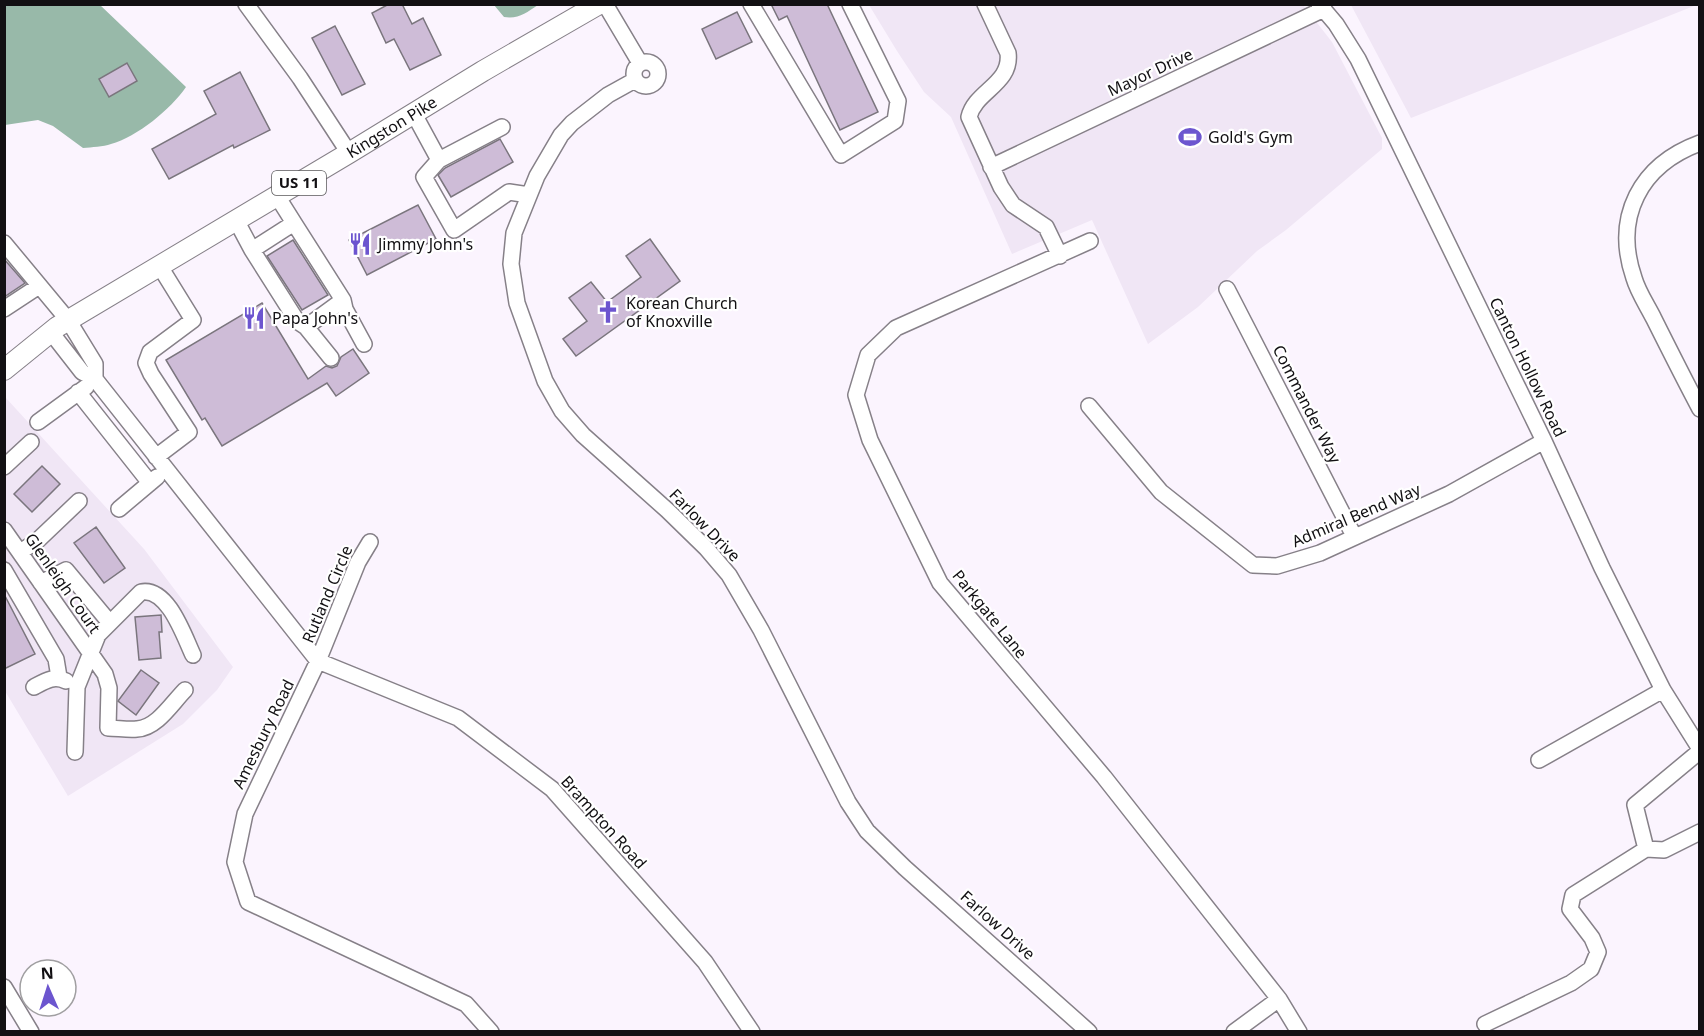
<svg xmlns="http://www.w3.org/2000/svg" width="1704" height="1036" font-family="'Noto Sans',sans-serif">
<rect width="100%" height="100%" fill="#fbf4fe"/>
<path fill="#f0e6f5" d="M 1699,4 L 1411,118 L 1351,5 L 1352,4 Z
M 869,5 L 1303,5 L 1332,42 L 1382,138 L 1382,149 L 1286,230 L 1257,251 L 1198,307 L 1148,344 L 1092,220 L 1012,254 L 951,117 L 924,92 L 897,51 Z
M 6,398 L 144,549 L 233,667 L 217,690 L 183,724 L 68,796 L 5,691 L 4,399 Z"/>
<path fill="#98b9a9" d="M 5,5 L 100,5 L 186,87 C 171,109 137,137 111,144 C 103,147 92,147 83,148 L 53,126 L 38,120 L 5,125 Z
M 494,5 L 538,5 C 526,13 519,19 504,17 Z"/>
<path fill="#cebcd7" stroke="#7a757d" stroke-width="1.5" d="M 389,4 L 402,4 L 412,24 L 423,18 L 441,55 L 410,70 L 394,39 L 386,43 L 372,13 Z
M 771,4 L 827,4 L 878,112 L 840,130 L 787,16 L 779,20 Z
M 737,12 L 752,42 L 716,59 L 702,29 Z
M 335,26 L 365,84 L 342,95 L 312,38 Z
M 127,63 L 137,81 L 109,97 L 99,79 Z
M 240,72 L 270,130 L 234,148 L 233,145 L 169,179 L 152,149 L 216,114 L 204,91 Z
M 500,139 L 513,162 L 451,197 L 438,175 L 445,168 Z
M 418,205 L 436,239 L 367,275 L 349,240 Z
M 650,239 L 680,281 L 576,356 L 563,339 L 587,321 L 569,298 L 591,282 L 607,302 L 641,277 L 626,256 Z
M 293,240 L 328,295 L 302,310 L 267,256 Z
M 4,259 L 25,283 L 4,297 Z
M 262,303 L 308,379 L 326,366 L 332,368 L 337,366 L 341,357 L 353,349 L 369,373 L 336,396 L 327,383 L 222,446 L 205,418 L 202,420 L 166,360 Z
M 42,466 L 60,484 L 32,512 L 14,494 Z
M 96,527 L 125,568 L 104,583 L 74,543 Z
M 4,594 L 35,654 L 4,669 Z
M 161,615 L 162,632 L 159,632 L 161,658 L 139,660 L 135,617 Z
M 141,670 L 159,683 L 136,715 L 118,701 Z"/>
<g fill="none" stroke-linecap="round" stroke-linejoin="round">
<g stroke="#868088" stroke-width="18">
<path id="minor" d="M 246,4 L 300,78 L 349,153
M 605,4 L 640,63
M 751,4 L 841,155 L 895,121 L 898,101 L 850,4
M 985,4 L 1008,53 C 1012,84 975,91 969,117 L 1001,187 L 1013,205 L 1046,227 L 1060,256
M 1319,4 L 1336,24 L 1358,59 L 1544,441 L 1602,568 L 1663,690 L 1700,749
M634 74a12 12 0 1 1 24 0a12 12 0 1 1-24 0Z
M 635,80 L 608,95 L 572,123 L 561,135 L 537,176 L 514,233 L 511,264 L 517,303 L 545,381 L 562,411 L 583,435 L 667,510 L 706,548 L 729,575 L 761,630 L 848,802 L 867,831 L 905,868 L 1089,1032
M 414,114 L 439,160 L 502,127
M 1700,143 C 1640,165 1613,217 1634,278 C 1638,292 1647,305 1654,319 C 1669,349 1684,379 1700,409
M 439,160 L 424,177 L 454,230 L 509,192 L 529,195
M 991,167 L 1324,9
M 277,196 L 294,223
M 236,220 L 252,250 L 297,321 L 306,327 L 331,358
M 1090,241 L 896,328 L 868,355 L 856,395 L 870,440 L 940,583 L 1104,777 L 1279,999 L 1299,1032
M 4,243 L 68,320 L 95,364 L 95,379
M 252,250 L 294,223 L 343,300 L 306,327
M 1227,289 L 1354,536
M 343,300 L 345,309 L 364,344
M 4,309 L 39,286
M 50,331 L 82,372 L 95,379 L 318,661 L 458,718 L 552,789 L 705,962 L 752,1032
M 78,392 L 150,483
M 1089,406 L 1161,492 L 1253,565 L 1277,566 L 1320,553 L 1449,494 L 1544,441
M 38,422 L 86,387
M 156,457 L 189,432 L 151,374 L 146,363 L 150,352 L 193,320 L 159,265
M 4,467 L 31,442
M 119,509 L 157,477
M 4,530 L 105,674 L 109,688 L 108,728 C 117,728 128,730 137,729 C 157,728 172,703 185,690
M 370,542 L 358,562 L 318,661 L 245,814 L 235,862 L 248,902 L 466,1004 L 491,1032
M 20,552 L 37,541 L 79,501
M 4,570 L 56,659 L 59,677
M 41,583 L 66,570 L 110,623
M 34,687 C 45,681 54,675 66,681
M 75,752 L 77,687 L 98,635 L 141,592 C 168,587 184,636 193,655
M 1539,760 L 1663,690
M 1646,849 L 1635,805 L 1700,751
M 4,987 L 31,1032
M 1485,1024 L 1571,983 L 1591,969 L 1598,952 L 1592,938 L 1570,909 L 1573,895 L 1646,849 L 1664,850 L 1700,832
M 1234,1032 L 1279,999"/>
</g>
<g stroke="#868088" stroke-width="22">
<g id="major">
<path id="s1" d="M 4,370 L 57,327 L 349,153 L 483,71 L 599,4"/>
</g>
</g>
<use href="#minor" stroke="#fff" stroke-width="15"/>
<use href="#major" stroke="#fff" stroke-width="20"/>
</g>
<defs>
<g id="stadium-bare" transform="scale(1.8)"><path d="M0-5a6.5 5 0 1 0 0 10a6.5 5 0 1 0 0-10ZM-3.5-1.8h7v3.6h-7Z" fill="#6c55cf" stroke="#fff" stroke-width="2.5" paint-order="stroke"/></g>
<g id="restaurant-bare" transform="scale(1.8)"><path d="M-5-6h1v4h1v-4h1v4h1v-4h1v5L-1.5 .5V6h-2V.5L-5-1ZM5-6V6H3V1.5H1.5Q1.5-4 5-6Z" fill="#6c55cf" stroke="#fff" stroke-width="2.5" paint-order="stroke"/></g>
<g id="church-bare" transform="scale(1.8)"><path d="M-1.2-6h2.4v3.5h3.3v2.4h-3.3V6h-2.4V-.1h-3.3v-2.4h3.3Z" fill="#6c55cf" stroke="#fff" stroke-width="2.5" paint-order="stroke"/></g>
</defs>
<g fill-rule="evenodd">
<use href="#stadium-bare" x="1190" y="137"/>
<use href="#restaurant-bare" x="360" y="244"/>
<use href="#church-bare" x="608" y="312"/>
<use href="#restaurant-bare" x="254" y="318"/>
</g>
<g text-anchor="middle" stroke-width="4.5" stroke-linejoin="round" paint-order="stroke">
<rect fill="#fff" stroke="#59585a" stroke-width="1.5" x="272" y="171" width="54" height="24" rx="4.5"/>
<g font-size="15" font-weight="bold" fill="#121013">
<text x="299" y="188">US 11</text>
</g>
<g font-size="16" fill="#121013" stroke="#fff">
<text transform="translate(1150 72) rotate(-25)" y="6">Mayor Drive</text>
<text dy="6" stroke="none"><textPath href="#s1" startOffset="458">Kingston Pike</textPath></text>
<text transform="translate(1528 367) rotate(64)" y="6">Canton Hollow Road</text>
<text transform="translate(1307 404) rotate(63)" y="6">Commander Way</text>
<text transform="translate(1356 515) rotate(-23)" y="6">Admiral Bend Way</text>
<text transform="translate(705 525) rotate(46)" y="6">Farlow Drive</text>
<text transform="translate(63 583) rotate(55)" y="6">Glenleigh Court</text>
<text transform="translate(327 594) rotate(-67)" y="6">Rutland Circle</text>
<text transform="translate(990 614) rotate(51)" y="6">Parkgate Lane</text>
<text transform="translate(263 734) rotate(-64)" y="6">Amesbury Road</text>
<text transform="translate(604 822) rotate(48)" y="6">Brampton Road</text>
<text transform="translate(998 925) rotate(42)" y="6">Farlow Drive</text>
</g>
<g font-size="16" fill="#121013" stroke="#fff" text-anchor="start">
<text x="1208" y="143">Gold's Gym</text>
<text x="378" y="250">Jimmy John's</text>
<text x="626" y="309">Korean Church<tspan x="626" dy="18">of Knoxville</tspan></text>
<text x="272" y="324">Papa John's</text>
</g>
</g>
<rect width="1704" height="1036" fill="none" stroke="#121013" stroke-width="12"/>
<g transform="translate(48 988) rotate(357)"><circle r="28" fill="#ffffff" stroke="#a09fa1" stroke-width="1.5"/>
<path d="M0-4.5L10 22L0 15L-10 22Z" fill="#6c55cf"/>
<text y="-9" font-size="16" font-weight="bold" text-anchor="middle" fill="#121013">N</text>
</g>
</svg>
